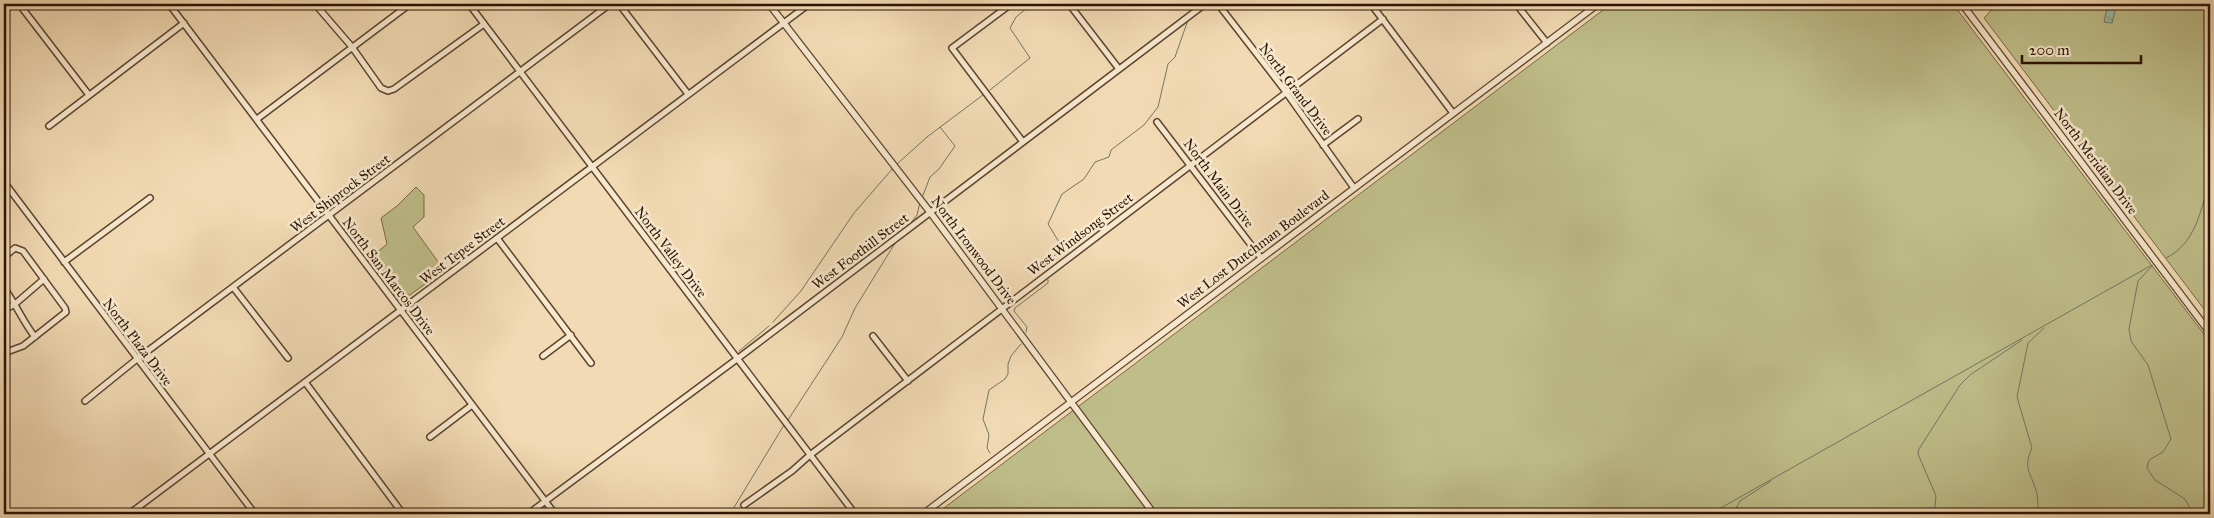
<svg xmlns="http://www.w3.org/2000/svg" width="2214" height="518" font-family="'IM FELL Great Primer',serif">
<defs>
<pattern id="water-waves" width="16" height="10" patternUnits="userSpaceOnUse" patternTransform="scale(1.25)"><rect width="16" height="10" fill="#9cbca7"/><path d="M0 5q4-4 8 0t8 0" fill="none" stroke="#87a18e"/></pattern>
</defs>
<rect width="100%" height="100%" fill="#f2dbb4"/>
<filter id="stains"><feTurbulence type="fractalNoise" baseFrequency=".004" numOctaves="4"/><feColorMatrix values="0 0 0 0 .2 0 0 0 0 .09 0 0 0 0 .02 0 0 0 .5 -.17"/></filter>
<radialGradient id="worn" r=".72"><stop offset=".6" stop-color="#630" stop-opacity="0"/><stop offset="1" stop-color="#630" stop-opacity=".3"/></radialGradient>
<path fill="#bfbe8a" stroke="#756846" d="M 1611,4 L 1953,4 L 2210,342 L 2210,514 L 936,514 Z
M 1997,4 L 2210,4 L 2210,317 L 1984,18 Z
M 416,187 L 424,195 L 424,217 L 413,227 L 444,270 L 410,295 L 396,298 L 369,259 L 387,244 L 381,218 L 397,206 Z"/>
<path fill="url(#water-waves)" stroke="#6f7865" d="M 2108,4 L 2117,4 L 2112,23 L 2104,22 Z"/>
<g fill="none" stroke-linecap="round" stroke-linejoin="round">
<path stroke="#6f7865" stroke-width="1" d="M 1193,10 L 1196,4
M 990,90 L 1030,58 L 1010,28 L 1016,17 L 1032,4
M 896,165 L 927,137 L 983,95
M 922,198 L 930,177 L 939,169 L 955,146 L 940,127
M 908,227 L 917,215 L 920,202
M 2166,258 C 2197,243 2201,208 2210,178
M 2152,266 L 2138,281 L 2129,329 L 2131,341 L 2148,365 L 2171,439 L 2163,452 L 2149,460 L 2147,468 L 2155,480 L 2185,499 L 2193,514
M 1047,267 L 1048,263 L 1062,247 L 1048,224 L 1062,194 L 1084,179 L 1095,162 L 1109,157 L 1111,150 L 1144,125 L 1158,107 L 1168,64 L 1175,57 L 1188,20
M 773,322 L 801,291 L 854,213 L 894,167
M 1026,332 L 1027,327 L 1014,311 L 1015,308 L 1048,283 L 1048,280
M 739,351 L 769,326
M 788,420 L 842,337 L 855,308 L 897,240
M 990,453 L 987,448 L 989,435 L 983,419 L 989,390 L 1005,379 L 1008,374 L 1008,364 L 1011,356 L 1021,344
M 730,514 L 784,425
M 1710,514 L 2152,265
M 1733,514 L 1740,501 L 1771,481
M 1934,514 L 1936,496 L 1918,454 L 1919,449 L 1960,385 L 1970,375 L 2022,340
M 2038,514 C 2038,508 2038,500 2037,494 C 2032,473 2022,470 2032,448 L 2017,397 L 2028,343 L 2044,328"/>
<g stroke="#5d442e" stroke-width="8">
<path id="minor" d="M 19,4 L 89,95
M 169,4 L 555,514
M 315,4 L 352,47 L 381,88 L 388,91 L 394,89 L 484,24
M 469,4 L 855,514
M 619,4 L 688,94
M 1011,4 L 952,48 L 1023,142
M 1069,4 L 1119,69
M 1218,4 L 1283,88 L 1354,188
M 1371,4 L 1453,113
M 1516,4 L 1547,43
M 257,119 L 410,4
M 1157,122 L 1261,258
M 49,126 L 184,23
M 1323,145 L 1358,119
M 4,182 L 255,514
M 497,238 L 591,363
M 4,257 L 15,248 L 23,251 L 65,308 L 66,312 L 23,346 L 4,353
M 64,262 L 150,198
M 233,287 L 288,358
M 4,288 C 16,304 23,322 35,337
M 4,310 L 15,304 L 44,279
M 873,336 L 908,381
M 543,356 L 571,335
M 305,382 L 403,514
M 85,401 L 137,359 L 610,4
M 430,437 L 472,405
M 744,505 L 792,471 L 810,455 L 1383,19
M 129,514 L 809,4
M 528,514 L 741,356 L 1205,4"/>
</g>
<g stroke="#5d442e" stroke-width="8">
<path id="tertiary" d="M 769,4 L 930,212 L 1154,514
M 1962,4 L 2210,333
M 923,514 L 1598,4"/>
</g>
<g stroke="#2b1202" stroke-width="9">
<path id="secondary" d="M 4,10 L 11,4"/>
</g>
<use href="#minor" stroke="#f7e8ce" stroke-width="5"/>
<use href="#tertiary" stroke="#f7e8ce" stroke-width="5.5"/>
<use href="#secondary" stroke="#f7e8ce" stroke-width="7"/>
</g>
<g text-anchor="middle" stroke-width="5" stroke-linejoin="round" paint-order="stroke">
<g font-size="14" fill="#2b1202" stroke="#f7e8ce">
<text transform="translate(1296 89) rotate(53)" y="5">North Grand Drive</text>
<text transform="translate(2096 161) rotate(53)" y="5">North Meridian Drive</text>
<text transform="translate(1219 183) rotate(53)" y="5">North Main Drive</text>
<text transform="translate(340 193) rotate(-37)" y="5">West Shiprock Street</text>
<text transform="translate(1080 234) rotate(-37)" y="5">West Windsong Street</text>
<text transform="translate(1253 249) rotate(-37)" y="5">West Lost Dutchman Boulevard</text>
<text transform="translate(462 250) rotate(-37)" y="5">West Tepee Street</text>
<text transform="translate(974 250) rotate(53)" y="5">North Ironwood Drive</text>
<text transform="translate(860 251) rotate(-37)" y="5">West Foothill Street</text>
<text transform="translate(671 252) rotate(53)" y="5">North Valley Drive</text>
<text transform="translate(389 276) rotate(53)" y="5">North San Marcos Drive</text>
<text transform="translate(138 342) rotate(53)" y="5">North Plaza Drive</text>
</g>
</g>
<rect width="2214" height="518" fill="none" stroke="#f2dbb4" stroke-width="20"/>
<rect x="5" y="5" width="2204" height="508" fill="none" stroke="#2b1202" stroke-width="2.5"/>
<rect x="10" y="10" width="2194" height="498" fill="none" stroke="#2b1202"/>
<path d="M2022 55v8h119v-8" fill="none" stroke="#2b1202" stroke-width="2.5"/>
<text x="2029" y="55" font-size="15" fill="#2b1202" stroke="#f7e8ce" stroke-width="4" paint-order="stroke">200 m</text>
<rect width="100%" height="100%" filter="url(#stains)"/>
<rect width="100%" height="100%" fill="url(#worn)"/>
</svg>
